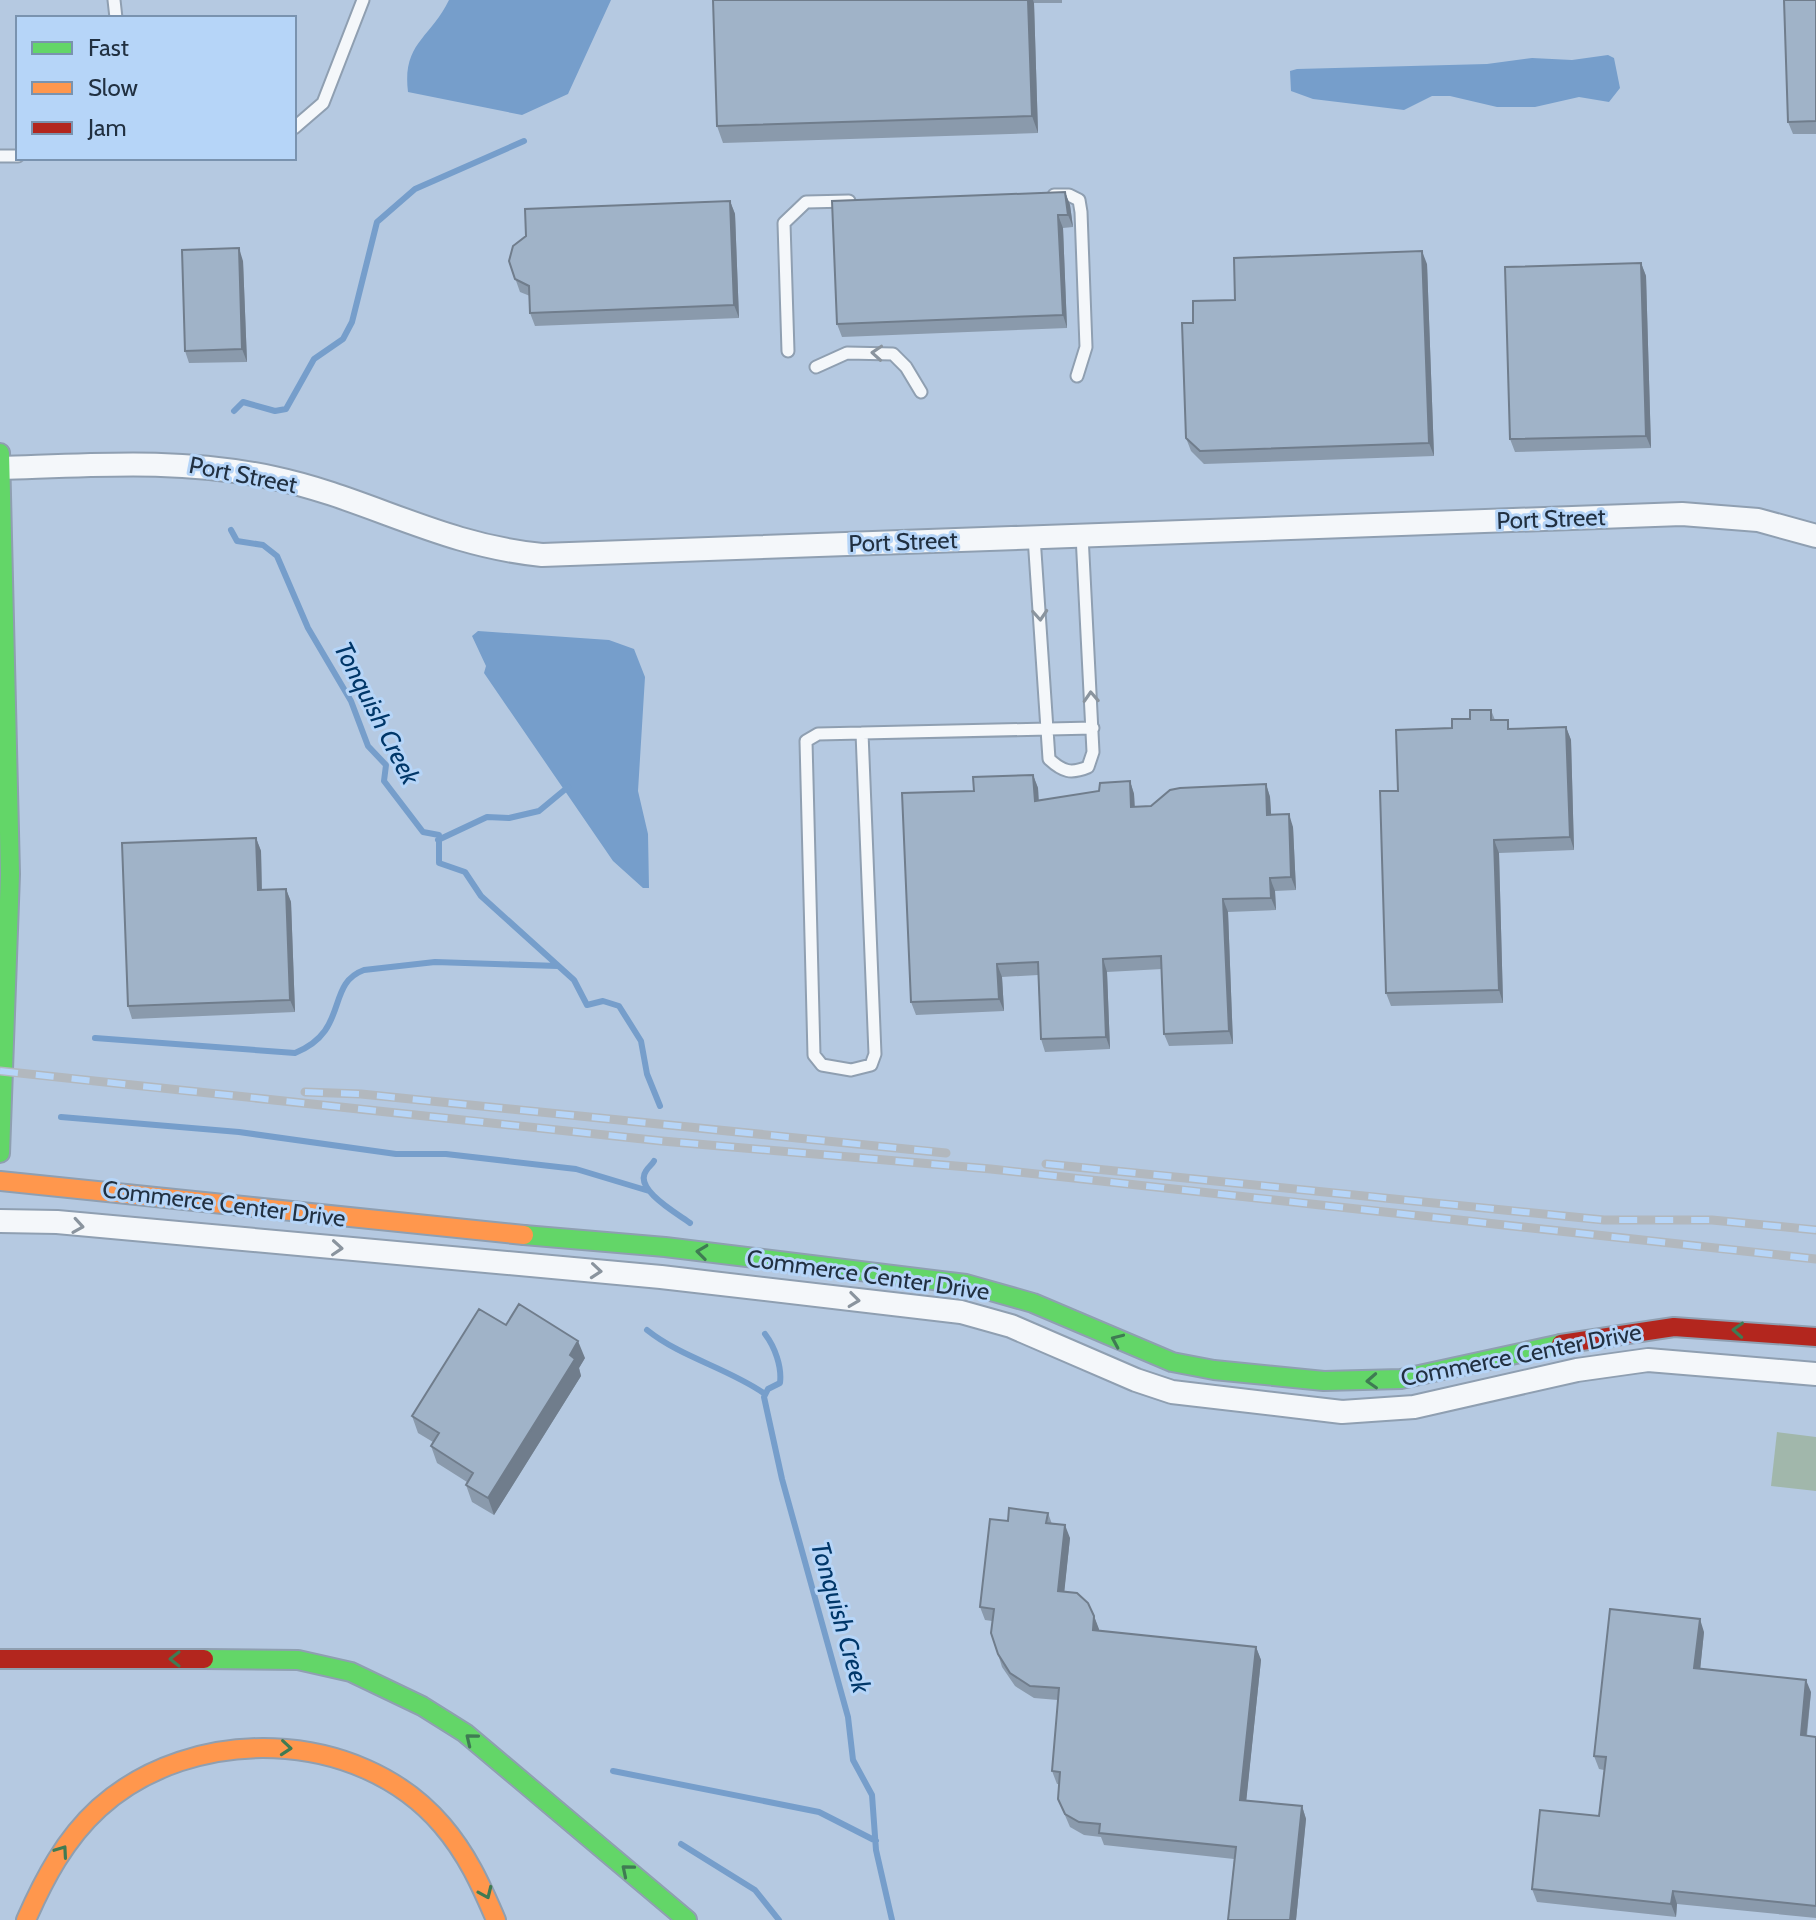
<svg xmlns="http://www.w3.org/2000/svg" width="1816" height="1920" font-family="Cabin,sans-serif">
<rect width="100%" height="100%" fill="#b5c9e1"/>
<path fill="#a1b7ab" d="M 1777,1432 L 1816,1437 L 1816,1491 L 1771,1486 Z"/>
<path fill="#769ecb" d="M 449,0 L 611,0 L 568,94 L 522,115 L 408,92 C 402,43 430,39 449,0 Z
M 1608,55 L 1614,58 L 1620,88 L 1609,102 L 1579,97 L 1535,107 L 1497,107 L 1450,96 L 1432,96 L 1404,110 L 1313,99 L 1291,91 L 1290,71 L 1297,69 L 1487,64 L 1532,58 L 1572,60 Z
M 478,631 L 609,640 L 634,649 L 645,677 L 638,791 L 648,834 L 649,888 L 643,888 L 613,861 L 484,673 L 486,666 L 472,636 Z"/>
<g fill="none" stroke-linecap="round" stroke-linejoin="round">
<path stroke="#769ecb" stroke-width="6" d="M 234,411 L 243,402 L 275,411 L 286,409 L 314,359 L 343,339 L 352,322 L 377,222 L 415,189 L 524,141
M 231,530 L 237,541 L 263,545 L 277,556 L 308,628 L 351,701 L 368,746 L 386,765 L 384,781 L 423,832 L 439,835 L 439,863 L 465,872 L 481,896 L 574,980 L 587,1005 L 603,1001 L 619,1006 L 641,1041 L 647,1074 L 660,1106
M 438,840 L 487,817 L 509,818 L 539,811 L 568,787
M 95,1038 L 295,1053 C 350,1031 325,984 364,970 L 435,962 L 558,966
M 61,1117 L 239,1132 L 396,1154 L 446,1154 L 576,1169 L 649,1191
M 654,1161 C 652,1165 648,1167 646,1171 C 633,1189 678,1214 690,1223
M 647,1330 C 682,1358 728,1368 765,1394
M 765,1334 C 775,1347 782,1367 780,1383 L 768,1389 L 764,1397 L 782,1479 L 848,1717 L 853,1760 L 872,1795 L 876,1850 L 892,1920
M 613,1771 L 819,1812 L 876,1841
M 681,1844 L 755,1890 L 779,1920"/>
<g stroke="#8f9fb1" stroke-width="15">
<path id="lane" d="M 114,0 L 116,18
M 294,128 L 323,103 L 363,0
M 0,156 L 18,156
M 1054,195 L 1069,195 L 1079,200 L 1081,212 L 1086,347 L 1077,376
M 788,351 L 784,223 L 806,202 L 849,201
M 816,367 L 847,353 L 893,354 L 906,367 L 921,392
M 1034,537 L 1049,759 C 1063,772 1071,774 1088,767 L 1093,752 L 1082,535
M 862,733 L 818,734 L 806,741 L 814,1055 L 822,1065 L 851,1070 L 871,1065 L 875,1054 L 862,733 L 1093,728"/>
</g>
<g stroke="#8f9fb1" stroke-width="26">
<path id="street" d="M 1,468 C 93,465 183,458 274,478 C 368,498 440,545 542,555 L 1682,514 L 1758,520 L 1816,536
M 0,1221 L 57,1222 L 661,1277 L 961,1312 L 1011,1326 L 1136,1380 L 1172,1392 L 1342,1412 L 1414,1407 L 1577,1370 L 1648,1360 L 1816,1374"/>
</g>
<g stroke="#8f9fb1" stroke-width="22">
<path id="fast" d="M 0,453 L 10,874 L 0,1153
M 524,1235 L 665,1247 L 966,1284 L 1033,1303 L 1172,1362 L 1214,1370 L 1324,1381 L 1401,1379 L 1561,1344
M 204,1659 L 298,1660 L 351,1672 L 422,1706 L 465,1733 L 687,1920"/>
</g>
<g stroke="#8f9fb1" stroke-width="22">
<path id="slow" d="M 0,1181 L 524,1235
M 26,1920 C 44,1879 65,1839 99,1808 C 192,1724 358,1727 442,1825 C 467,1854 481,1885 496,1920"/>
</g>
<g stroke="#8f9fb1" stroke-width="22">
<path id="jam" d="M 1561,1344 L 1674,1327 L 1816,1337
M 0,1659 L 204,1659"/>
</g>
<use href="#lane" stroke="#f4f7fa" stroke-width="11"/>
<use href="#street" stroke="#f4f7fa" stroke-width="22"/>
<use href="#fast" stroke="#63d668" stroke-width="18"/>
<use href="#slow" stroke="#ff974d" stroke-width="18"/>
<use href="#jam" stroke="#b3261e" stroke-width="18"/>
<g stroke="#b2b8be" stroke-width="9">
<path id="rail" d="M 0,1071 L 662,1141 L 991,1169 L 1816,1259
M 305,1092 L 361,1094 L 946,1153
M 1046,1164 L 1604,1220 L 1712,1220 L 1816,1230"/>
</g>
<use href="#rail" stroke="#b6d5f8" stroke-width="6" stroke-dasharray="18" stroke-linecap="butt"/>
</g>
<path fill="#8a9aac" d="M 713,0 L 1062,0 L 1062,3 L 1034,3 L 1038,133 L 723,143 L 717,126 Z
M 1816,0 L 1816,134 L 1793,134 L 1788,122 Z
M 1065,192 L 1070,205 L 1073,227 L 1063,228 L 1067,328 L 842,337 L 837,324 Z
M 730,201 L 735,214 L 739,318 L 535,326 L 530,313 L 530,296 L 520,292 L 509,261 Z
M 243,261 L 247,362 L 189,363 L 185,351 Z
M 1641,263 L 1646,276 L 1651,448 L 1515,452 L 1510,439 Z
M 1427,264 L 1434,456 L 1204,464 L 1191,451 L 1186,438 L 1193,323 L 1235,300 Z
M 1491,710 L 1495,720 L 1511,729 L 1566,727 L 1571,740 L 1574,850 L 1499,853 L 1503,1003 L 1391,1006 L 1386,993 L 1398,791 L 1470,719 Z
M 1033,775 L 1038,788 L 1039,801 L 1099,791 L 1130,781 L 1134,794 L 1135,807 L 1151,806 L 1266,784 L 1270,797 L 1271,815 L 1293,827 L 1296,890 L 1275,891 L 1276,910 L 1228,912 L 1233,1044 L 1169,1046 L 1164,1034 L 1162,969 L 1107,972 L 1110,1049 L 1045,1052 L 1041,1039 L 1038,975 L 1002,977 L 1004,1011 L 916,1015 L 911,1002 L 974,791 Z
M 256,838 L 261,851 L 262,890 L 286,889 L 291,902 L 295,1012 L 132,1019 L 128,1006 Z
M 506,1325 L 585,1358 L 579,1368 L 581,1376 L 494,1515 L 472,1502 L 466,1485 L 467,1482 L 437,1463 L 431,1446 L 433,1442 L 418,1433 L 412,1416 Z
M 1048,1513 L 1052,1524 L 1070,1538 L 1064,1592 L 1094,1616 L 1099,1631 L 1256,1647 L 1261,1660 L 1246,1801 L 1302,1806 L 1306,1819 L 1296,1920 L 1228,1920 L 1234,1859 L 1104,1845 L 1101,1837 L 1084,1835 L 1070,1827 L 1058,1799 L 1059,1784 L 1057,1784 L 1052,1771 L 1058,1700 L 1034,1698 L 1015,1686 L 1002,1667 L 998,1654 L 992,1621 L 985,1620 L 980,1607 L 1008,1521 Z
M 1704,1632 L 1700,1669 L 1811,1692 L 1807,1736 L 1816,1737 L 1816,1918 L 1677,1904 L 1676,1917 L 1537,1902 L 1532,1889 L 1599,1816 L 1604,1770 L 1599,1769 L 1594,1756 Z"/>
<path fill="#707d8c" d="M 1028,0 L 1033,0 L 1034,3 L 1038,133 L 1032,116 Z
M 1065,192 L 1070,205 L 1073,227 L 1068,215 Z
M 730,201 L 735,214 L 739,318 L 734,305 Z
M 1058,215 L 1063,228 L 1067,328 L 1063,315 Z
M 239,248 L 243,261 L 247,362 L 242,349 Z
M 1422,251 L 1427,264 L 1434,456 L 1429,443 Z
M 1641,263 L 1646,276 L 1651,448 L 1646,436 Z
M 1566,727 L 1571,740 L 1574,850 L 1570,837 Z
M 1033,775 L 1038,788 L 1039,814 L 1035,801 Z
M 1130,781 L 1134,794 L 1135,820 L 1131,807 Z
M 1266,784 L 1270,797 L 1272,828 L 1267,815 Z
M 1289,814 L 1293,827 L 1296,890 L 1291,877 Z
M 256,838 L 261,851 L 262,903 L 258,890 Z
M 1494,840 L 1499,853 L 1503,1003 L 1499,990 Z
M 1270,878 L 1275,891 L 1276,910 L 1271,898 Z
M 286,889 L 291,902 L 295,1012 L 290,1000 Z
M 1223,899 L 1228,912 L 1233,1044 L 1229,1031 Z
M 1103,959 L 1107,972 L 1110,1049 L 1106,1037 Z
M 997,964 L 1002,977 L 1004,1011 L 999,999 Z
M 578,1341 L 585,1358 L 579,1368 L 581,1376 L 494,1515 L 488,1498 Z
M 1065,1525 L 1070,1538 L 1063,1604 L 1058,1591 Z
M 1094,1616 L 1099,1629 L 1098,1643 L 1093,1630 Z
M 1700,1619 L 1704,1632 L 1699,1681 L 1694,1668 Z
M 1256,1647 L 1261,1660 L 1245,1813 L 1240,1800 Z
M 1806,1680 L 1811,1692 L 1805,1748 L 1801,1735 Z
M 1302,1806 L 1306,1819 L 1296,1920 L 1290,1920 Z
M 1673,1891 L 1677,1904 L 1676,1917 L 1671,1904 Z"/>
<path fill="#a0b3c8" stroke="#707d8c" stroke-width="2" d="M 713,0 L 1028,0 L 1032,116 L 717,126 Z
M 1784,0 L 1816,0 L 1816,121 L 1788,122 Z
M 1065,192 L 1068,215 L 1058,215 L 1063,315 L 837,324 L 832,201 Z
M 730,201 L 734,305 L 530,313 L 529,286 L 515,279 L 509,261 L 513,246 L 526,236 L 525,209 Z
M 239,248 L 242,349 L 185,351 L 182,250 Z
M 1422,251 L 1429,443 L 1200,451 L 1186,438 L 1182,323 L 1193,323 L 1193,301 L 1235,300 L 1234,258 Z
M 1641,263 L 1646,436 L 1510,439 L 1505,267 Z
M 1470,710 L 1491,710 L 1491,720 L 1508,720 L 1508,729 L 1566,727 L 1570,837 L 1494,840 L 1499,990 L 1386,993 L 1380,791 L 1398,791 L 1396,730 L 1452,728 L 1452,719 L 1470,719 Z
M 1033,775 L 1035,801 L 1099,791 L 1100,783 L 1130,781 L 1131,807 L 1151,806 L 1170,790 L 1180,788 L 1266,784 L 1267,815 L 1289,814 L 1291,877 L 1270,878 L 1271,898 L 1223,899 L 1229,1031 L 1164,1034 L 1161,956 L 1103,959 L 1106,1037 L 1041,1039 L 1038,962 L 997,964 L 999,999 L 911,1002 L 902,793 L 974,791 L 973,777 Z
M 256,838 L 258,890 L 286,889 L 290,1000 L 128,1006 L 122,843 Z
M 519,1304 L 578,1341 L 570,1355 L 575,1359 L 488,1498 L 466,1485 L 473,1473 L 431,1446 L 439,1433 L 412,1416 L 479,1309 L 506,1325 Z
M 1009,1508 L 1048,1513 L 1046,1523 L 1065,1525 L 1058,1591 L 1077,1593 L 1088,1603 L 1094,1616 L 1093,1630 L 1256,1647 L 1240,1800 L 1302,1806 L 1290,1920 L 1228,1920 L 1236,1847 L 1099,1833 L 1100,1824 L 1079,1822 L 1065,1814 L 1058,1799 L 1060,1772 L 1052,1771 L 1059,1688 L 1030,1686 L 1010,1673 L 998,1654 L 991,1633 L 994,1609 L 980,1607 L 990,1519 L 1008,1521 Z
M 1610,1609 L 1700,1619 L 1694,1668 L 1806,1680 L 1801,1735 L 1816,1737 L 1816,1906 L 1673,1891 L 1671,1904 L 1532,1889 L 1540,1810 L 1599,1816 L 1606,1757 L 1594,1756 Z"/>
<defs><path id="oneway-chevron" d="M-2-3.5L2.5 0L-2 3.5" fill="none" stroke-width="1.6" stroke-linecap="round" stroke-linejoin="round" transform="scale(2)"/></defs>
<g stroke="#8a949e">
<use href="#oneway-chevron" transform="translate(877 353) rotate(-176)"/>
<use href="#oneway-chevron" transform="translate(1040 615) rotate(86)"/>
<use href="#oneway-chevron" transform="translate(1091 697) rotate(-93)"/>
<use href="#oneway-chevron" transform="translate(78 1226) rotate(9)"/>
<use href="#oneway-chevron" transform="translate(337 1248) rotate(4)"/>
<use href="#oneway-chevron" transform="translate(596 1271) rotate(5)"/>
<use href="#oneway-chevron" transform="translate(854 1300) rotate(7)"/>
</g>
<g stroke="#3f7b53">
<use href="#oneway-chevron" transform="translate(702 1252) rotate(-173)"/>
<use href="#oneway-chevron" transform="translate(1738 1330) rotate(-177)"/>
<use href="#oneway-chevron" transform="translate(1117 1340) rotate(-156)"/>
<use href="#oneway-chevron" transform="translate(1372 1381) rotate(177)"/>
<use href="#oneway-chevron" transform="translate(175 1659) rotate(180)"/>
<use href="#oneway-chevron" transform="translate(471 1739) rotate(-141)"/>
<use href="#oneway-chevron" transform="translate(286 1748) rotate(5)"/>
<use href="#oneway-chevron" transform="translate(62 1851) rotate(-55)"/>
<use href="#oneway-chevron" transform="translate(627 1870) rotate(-140)"/>
<use href="#oneway-chevron" transform="translate(486 1893) rotate(66)"/>
</g>
<g text-anchor="middle" stroke-width="6" stroke-linejoin="round" paint-order="stroke">
<g font-size="24" fill="#213041" stroke="#b6d5f8">
<text transform="translate(243 475) rotate(11)" y="8">Port Street</text>
<text transform="translate(1551 519) rotate(-2)" y="8">Port Street</text>
<text transform="translate(903 542) rotate(-2)" y="8">Port Street</text>
<text transform="translate(224 1204) rotate(7)" y="8">Commerce Center Drive</text>
<text transform="translate(868 1275) rotate(8)" y="8">Commerce Center Drive</text>
<text transform="translate(1521 1355) rotate(-11)" y="8">Commerce Center Drive</text>
</g>
<g font-size="26" font-style="italic" fill="#003769" stroke="#b6d5f8">
<text transform="translate(377 713) rotate(63)" y="9">Tonquish Creek</text>
<text transform="translate(841 1617) rotate(74)" y="9">Tonquish Creek</text>
</g>
</g>
<rect x="16" y="16" width="280" height="144" fill="#b6d5f8" stroke="#7a93af" stroke-width="2"/>
<rect x="32" y="42" width="40" height="12" fill="#63d668" stroke="#7a93af" stroke-width="2"/>
<text x="88" y="56" font-size="24" fill="#213041">Fast</text>
<rect x="32" y="82" width="40" height="12" fill="#ff974d" stroke="#7a93af" stroke-width="2"/>
<text x="88" y="96" font-size="24" fill="#213041">Slow</text>
<rect x="32" y="122" width="40" height="12" fill="#b3261e" stroke="#7a93af" stroke-width="2"/>
<text x="88" y="136" font-size="24" fill="#213041">Jam</text>
</svg>
